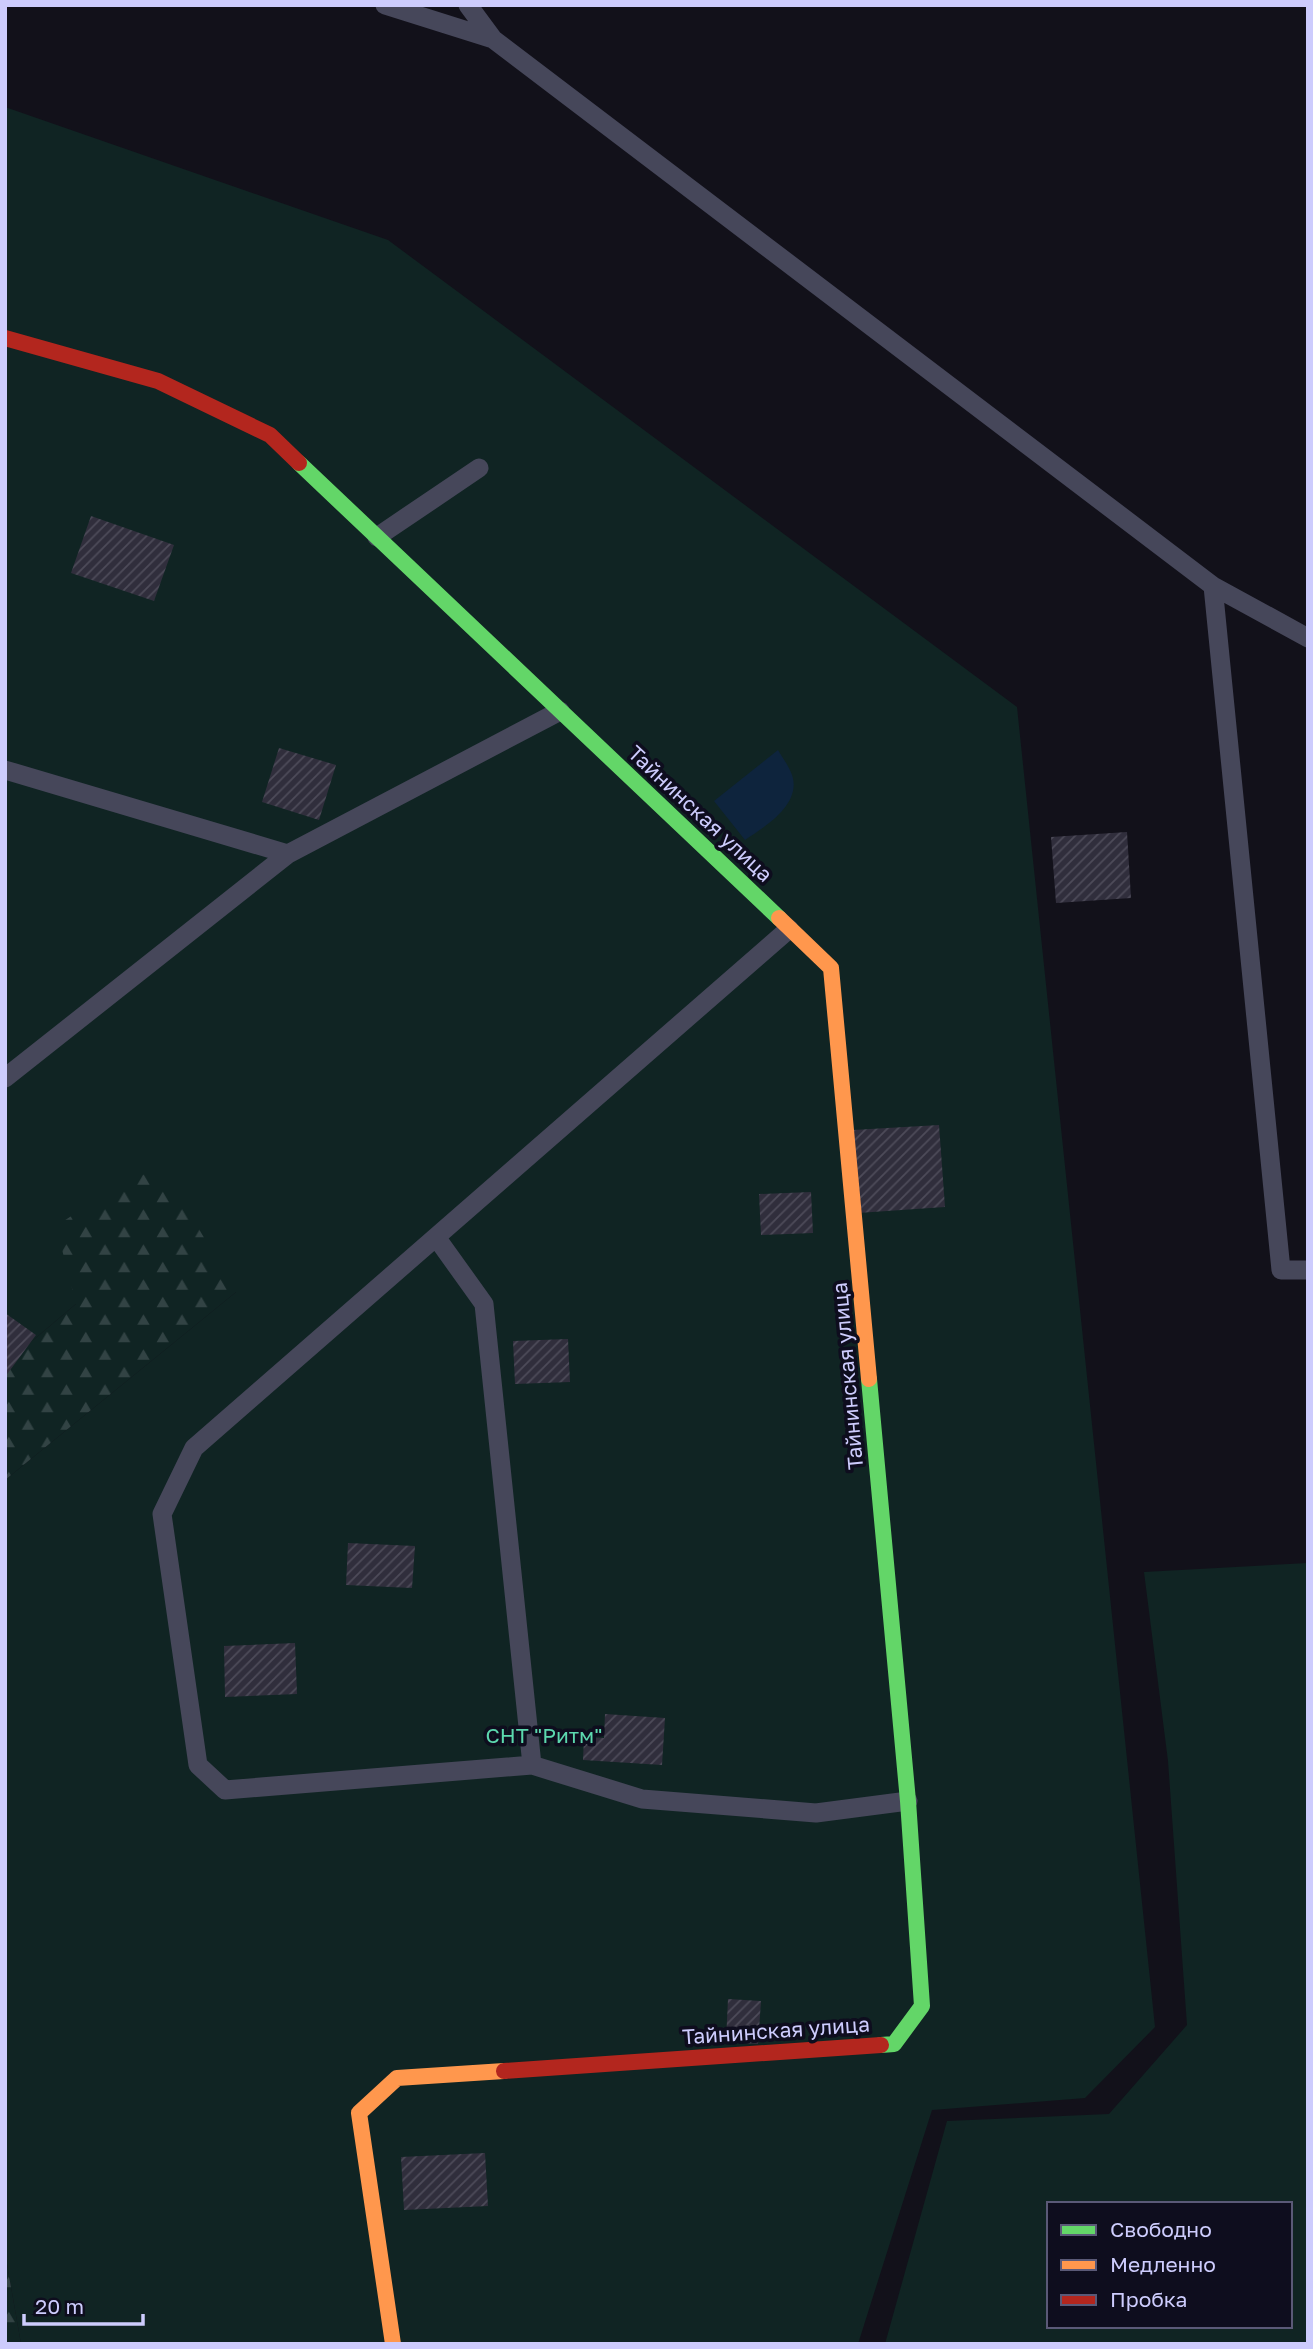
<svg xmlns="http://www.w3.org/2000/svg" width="1313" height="2349" font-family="'Golos Text',sans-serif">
<defs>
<pattern id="forest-firs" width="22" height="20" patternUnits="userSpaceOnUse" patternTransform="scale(1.75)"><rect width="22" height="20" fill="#102423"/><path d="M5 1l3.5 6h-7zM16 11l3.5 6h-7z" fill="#324344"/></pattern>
<pattern id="building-hatch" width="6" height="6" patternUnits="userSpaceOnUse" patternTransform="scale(1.75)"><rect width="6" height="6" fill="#302e3c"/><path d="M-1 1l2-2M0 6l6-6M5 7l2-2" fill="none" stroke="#4d4b59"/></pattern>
</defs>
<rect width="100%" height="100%" fill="#12111a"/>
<path fill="#102423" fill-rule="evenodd" d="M 5,107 L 388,240 L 1017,707 L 1155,2027 L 1085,2098 L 932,2110 L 858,2344 L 21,2344 L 5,2253 L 5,1480 L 236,1292 L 76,1304 L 5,1364 Z
M 1308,1563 L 1308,2344 L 885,2344 L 947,2121 L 1109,2114 L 1187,2025 L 1168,1761 L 1144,1572 ZM 1049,2204 L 1290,2204 L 1290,2326 L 1049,2326 Z"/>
<path fill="url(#forest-firs)" d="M 163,1168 L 236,1292 L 5,1480 L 5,1364 L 76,1304 L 56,1226 L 127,1180 Z
M 5,2253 L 21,2344 L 5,2344 Z"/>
<path fill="#0e243d" d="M 778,750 C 782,757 789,766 792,775 C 802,804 765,827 745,840 L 714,801 Z"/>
<path fill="url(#building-hatch)" d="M 91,516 L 174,545 L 154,601 L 71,573 Z
M 279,748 L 336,765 L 319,820 L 262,802 Z
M 1127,832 L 1131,898 L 1056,903 L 1051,837 Z
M 939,1125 L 945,1207 L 858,1213 L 853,1130 Z
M 811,1192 L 813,1233 L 761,1235 L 759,1194 Z
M 5,1313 L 36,1335 L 5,1377 Z
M 568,1339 L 570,1382 L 515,1384 L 513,1341 Z
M 348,1543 L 415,1546 L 412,1588 L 346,1585 Z
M 295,1643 L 297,1694 L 225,1697 L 224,1646 Z
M 605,1714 L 665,1718 L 662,1765 L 583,1760 L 584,1737 L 604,1738 Z
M 728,1999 L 761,2001 L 758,2044 L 726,2042 Z
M 485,2153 L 488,2206 L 404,2210 L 401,2157 Z"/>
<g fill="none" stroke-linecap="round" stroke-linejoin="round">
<path stroke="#46475a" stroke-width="19" d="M 385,5 L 493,39
M 468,5 L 493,39 L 1213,586 L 1308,638
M 377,537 L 479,468
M 1213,586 L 1281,1270 L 1308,1270
M 5,770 L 288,854 L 560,711
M 789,929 L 194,1448 L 162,1514 L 198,1765 L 225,1790 L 532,1765 L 642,1799 L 816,1813 L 908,1801
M 5,1078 L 288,854
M 436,1237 L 484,1304 L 532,1765"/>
<path stroke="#63d668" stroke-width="16" d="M 299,463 L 779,918
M 869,1379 L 908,1801 L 922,2006 L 894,2044 L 881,2045"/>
<path stroke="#ff974d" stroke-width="16" d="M 779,918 L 831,968 L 869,1379
M 393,2344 L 359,2113 L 397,2078 L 504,2071"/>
<path stroke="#b3261e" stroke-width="16" d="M 5,338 L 158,381 L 270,435 L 299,463
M 504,2071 L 881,2045"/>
</g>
<g text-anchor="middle" stroke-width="7" stroke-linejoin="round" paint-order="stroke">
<g font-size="21" fill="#cdccfd" stroke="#0e0d1e">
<text transform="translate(700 814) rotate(43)" y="7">Тайнинская улица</text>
<text transform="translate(848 1376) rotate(-95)" y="7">Тайнинская улица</text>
<text transform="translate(776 2031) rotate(-4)" y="7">Тайнинская улица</text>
</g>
<g font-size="21" fill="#5cd8ae" stroke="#0e0d1e">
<text x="544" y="1743">СНТ "Ритм"</text>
</g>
</g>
<rect width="1313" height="2349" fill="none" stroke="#cdccfd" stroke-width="14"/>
<rect x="1047" y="2202" width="245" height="126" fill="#0e0d1e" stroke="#5a5977" stroke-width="2"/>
<rect x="1061" y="2225" width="35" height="10" fill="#63d668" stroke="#5a5977" stroke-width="2"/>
<text x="1110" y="2237" font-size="21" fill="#cdccfd">Свободно</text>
<rect x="1061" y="2260" width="35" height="10" fill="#ff974d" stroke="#5a5977" stroke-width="2"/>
<text x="1110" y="2272" font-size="21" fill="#cdccfd">Медленно</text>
<rect x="1061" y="2295" width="35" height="10" fill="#b3261e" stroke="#5a5977" stroke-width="2"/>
<text x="1110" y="2307" font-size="21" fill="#cdccfd">Пробка</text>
<path d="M24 2314v10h119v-10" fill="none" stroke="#cdccfd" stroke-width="3.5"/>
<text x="35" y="2314" font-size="21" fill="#cdccfd" stroke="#0e0d1e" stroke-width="5" paint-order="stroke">20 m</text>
</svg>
